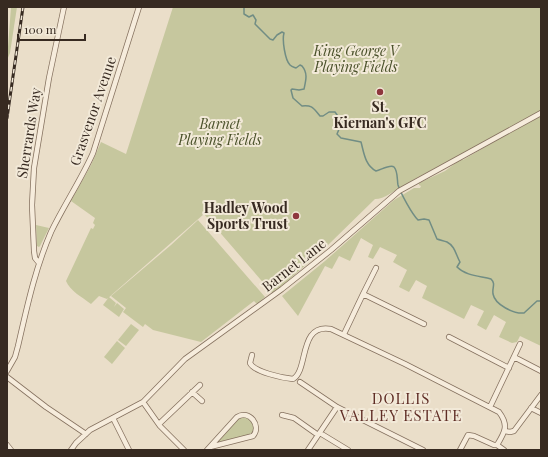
<svg xmlns="http://www.w3.org/2000/svg" width="548" height="457" font-family="'Playfair Display',serif">
<style>
.green{fill:#c6c79e}
.lines{fill:none;stroke-linecap:round;stroke-linejoin:round}
.stream{stroke:#718d84;stroke-width:1.5}
.minor-casing{stroke:#85715f;stroke-width:6}
.minor{stroke:#f6ecdc;stroke-width:4.5}
.rail-casing{stroke:#372a21;stroke-width:3}
.rail{stroke:#f2e9d8;stroke-width:1.5;stroke-dasharray:4.5;stroke-linecap:butt}
.poi-dot{fill:#8e363d;stroke:#f2e9d8;stroke-width:1.5}
.labels{text-anchor:middle;stroke-width:4;stroke-linejoin:round;paint-order:stroke}
.park-label{font-size:14px;font-style:italic;fill:#4a512a;stroke:#f2e9d8}
.poi-label{font-size:14px;font-weight:bold;fill:#372a21;stroke:#f2e9d8}
.street-label{font-size:14px;fill:#372a21;stroke:#f2e9d8}
.neighbourhood-label{font-size:15px;letter-spacing:1px;fill:#5f2d25;stroke:#f2e9d8}
</style>
<rect width="100%" height="100%" fill="#eadec9"/>
<path class="green" d="M11,7H17L10,53L7,60Z
M173,7H541V112L486,143L467,151L413,180L414,182C409,184 406,185 402,187C393,191 385,199 375,199L328,245L273,294L204,214L107,299L99,296L91,304C82,297 70,291 66,281L91,228L93,229L95,225L93,223L95,218L71,201L91,165L101,142L126,154Z
M541,116V346L520,336L517,342L512,343L499,337L506,322L494,315L486,330L477,325L484,311L471,305L464,319L422,298L427,286L416,280L409,292L399,287L407,270L393,262L397,255L380,247L373,259L368,257L373,245L361,238L350,261L339,256L332,269L325,266L298,316L282,296L325,261L394,200L414,188H420L421,186L419,185V183L445,171L461,159L463,160L522,125Z
M198,220L265,297L257,304L254,301L201,342L153,330L145,324L143,327L123,312L126,308L111,296L171,245Z
M36,225L49,228L40,246L39,247L37,246Z
M109,297L116,303L114,307L117,303L124,309L119,317L103,305Z
M131,324L139,330L126,346L118,340Z
M117,341L125,348L112,364L104,357Z
M242,417H247C251,421 255,426 253,432L247,436L219,442V439L239,418Z"/>
<g class="lines">
<path class="stream" d="M244,7V14L249,17L253,15L256,20L255,24L270,39L273,40L277,35L282,32L284,33C282,40 285,60 290,65C292,67 293,67 296,68L300,65L302,66C308,73 306,80 304,89L299,90L292,89L291,90L293,98L302,106C313,105 313,108 320,116H323L329,112H335L342,122L337,134L341,138L361,142C364,153 365,165 376,171C381,170 390,164 394,167C398,171 397,180 398,185C401,194 412,214 418,220L424,219L429,220L437,239C440,240 444,241 447,242C455,246 456,255 460,262L457,267C466,276 480,276 491,279C496,284 492,287 493,294C495,305 514,314 524,313L537,301H541"/>
<g class="minor-casing">
<path id="minor" d="M39,263L35,258L34,251L32,205L34,168L49,78L64,7
M363,294L376,268
M344,334L363,294L424,324
M449,337L509,368
M252,355L250,363C254,372 283,378 293,379C309,370 298,323 331,329L405,364L499,412C509,425 505,432 497,445
M514,357L541,371
M7,371L15,357L18,346C27,307 35,269 51,232C64,205 81,180 93,153L139,7
M7,377L46,407L86,434
M300,382L337,407L423,450
M192,392L202,401
M143,402L160,426L184,450
M490,407L520,344
M531,408L541,413
M282,415L294,418L318,435
M113,418L129,450
M159,424L200,385
M505,431L510,432L514,431L541,395
M320,433L348,450
M7,445L11,450
M497,445L504,450
M71,450L76,443L90,430L143,402L185,359L282,289L331,250L399,191L541,113
M207,450C217,439 227,428 237,417C249,409 262,426 253,436L210,447
M308,450L337,407
M460,450L468,435L474,436L494,445H497"/>
</g>
<use href="#minor" class="minor"/>
<g class="rail-casing">
<path id="rail" d="M7,118L23,7"/>
</g>
<use href="#rail" class="rail"/>
</g>
<g class="poi-dot">
<circle cx="380" cy="92" r="4"/>
<circle cx="296" cy="216" r="4"/>
</g>
<g class="labels">
<g class="park-label">
<text x="356" y="56">King George V<tspan x="356" dy="16">Playing Fields</tspan></text>
<text x="220" y="129">Barnet<tspan x="220" dy="16">Playing Fields</tspan></text>
</g>
<g class="poi-label">
<text x="380" y="112">St.<tspan x="380" dy="16">Kiernan's GFC</tspan></text>
<text x="288" y="213" text-anchor="end">Hadley Wood<tspan x="288" dy="16">Sports Trust</tspan></text>
</g>
<g class="street-label">
<text transform="translate(93 111) rotate(-71)" y="5">Grasvenor Avenue</text>
<text transform="translate(29 133) rotate(-81)" y="5">Sherrards Way</text>
<text transform="translate(294 265) rotate(-38)" y="5">Barnet Lane</text>
</g>
<g class="neighbourhood-label">
<text x="401" y="404">DOLLIS<tspan x="401" dy="17">VALLEY ESTATE</tspan></text>
</g>
</g>
<rect width="548" height="457" fill="none" stroke="#372a21" stroke-width="16"/>
<path d="M18 34v6h67v-6" fill="none" stroke="#372a21" stroke-width="2"/>
<text x="24" y="34" font-size="12" fill="#372a21" stroke="#f2e9d8" stroke-width="3" paint-order="stroke">100 m</text>
</svg>
